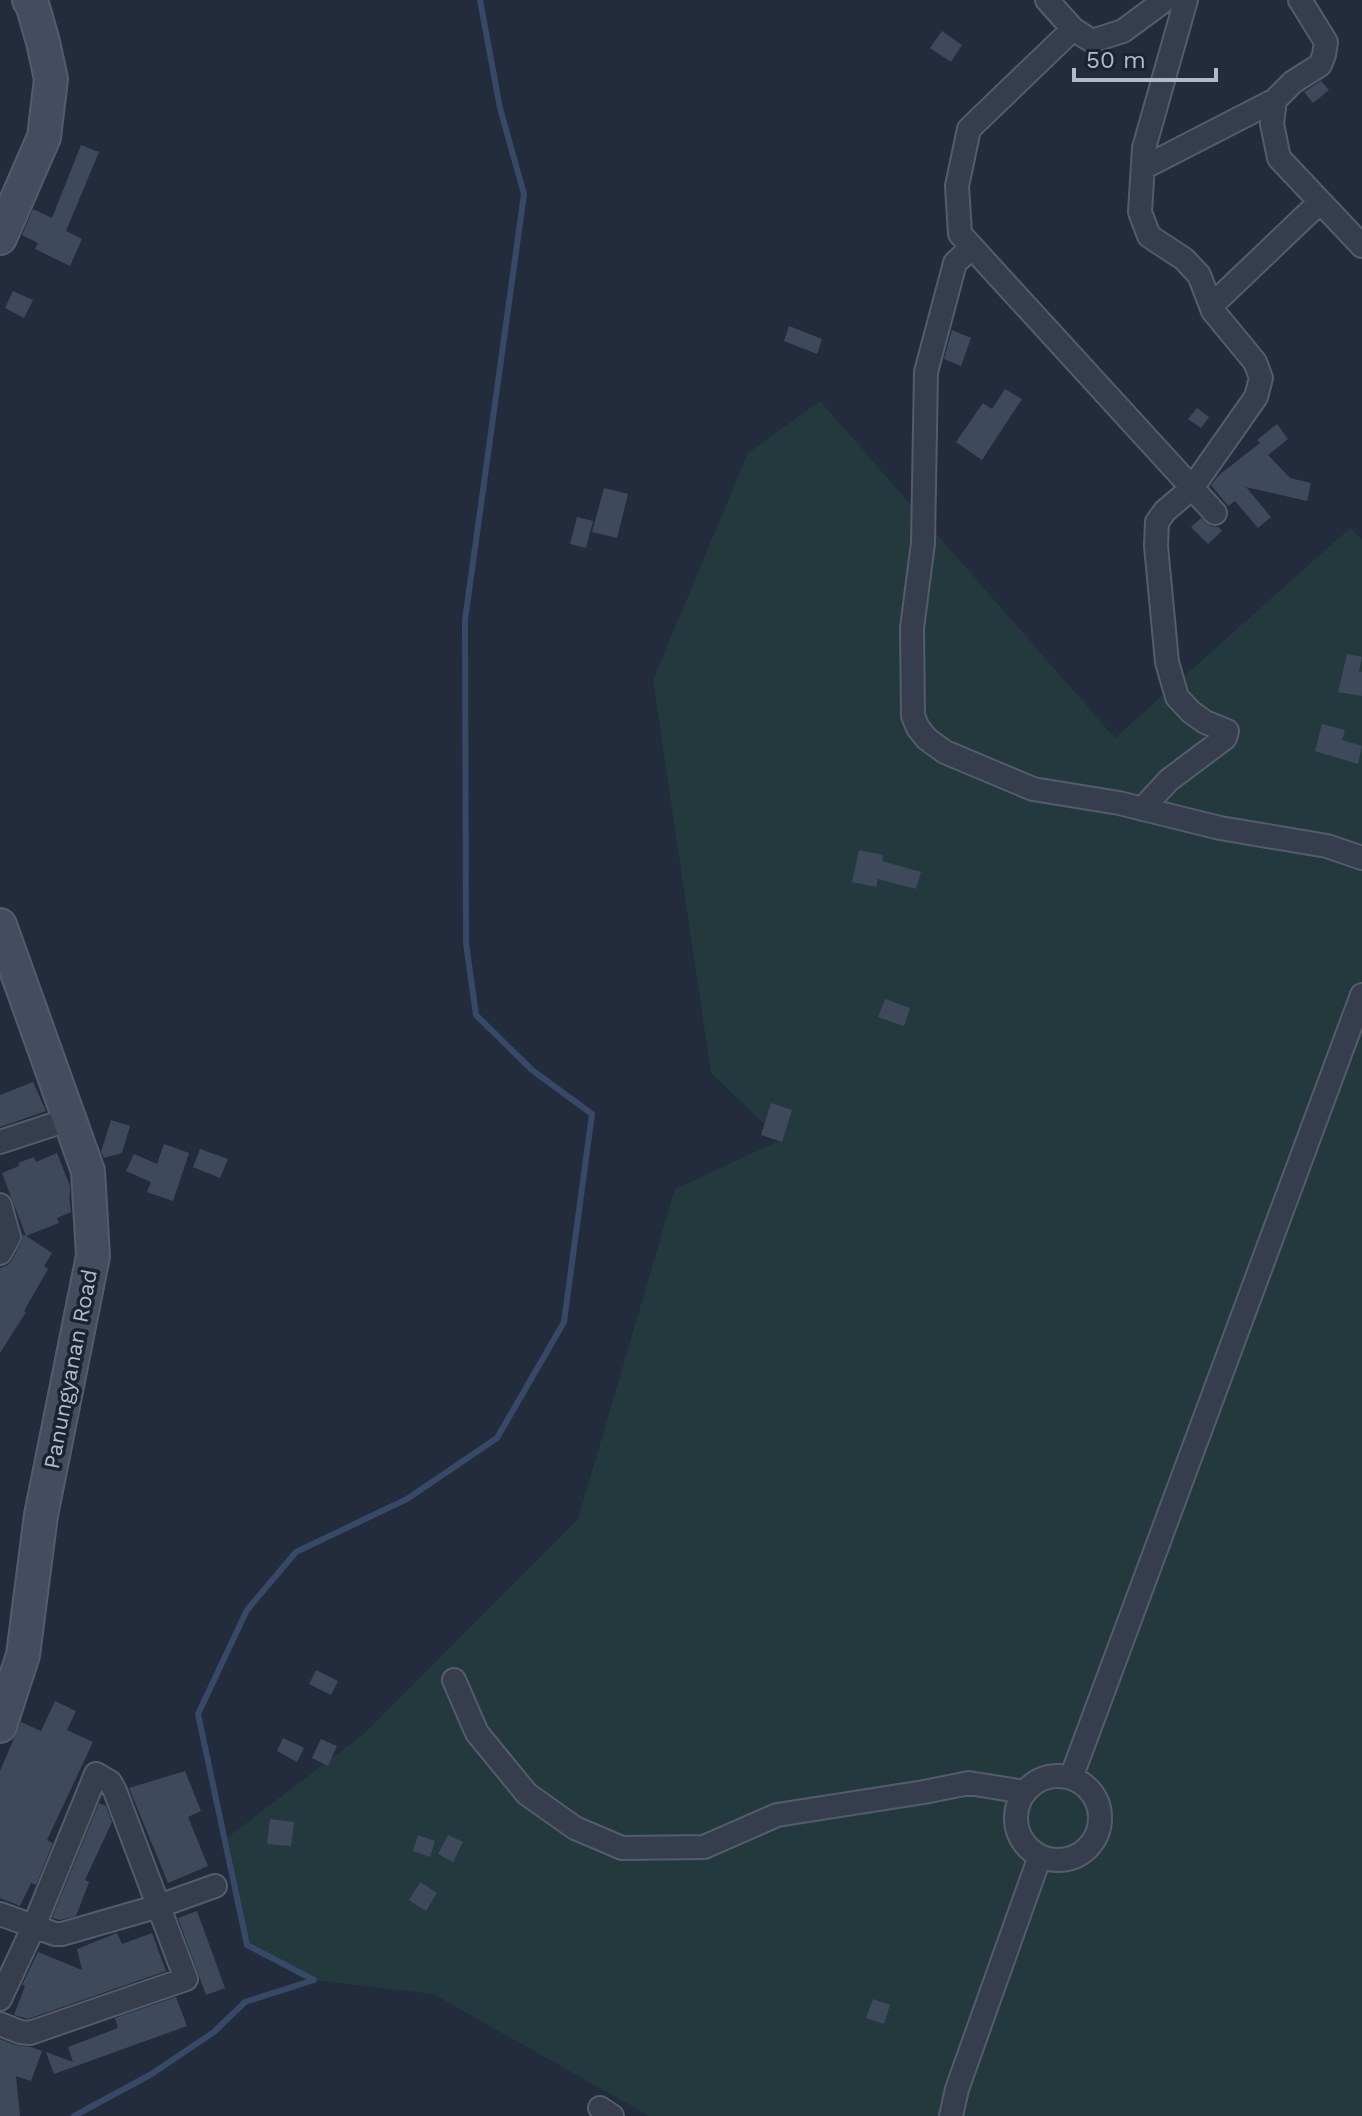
<svg xmlns="http://www.w3.org/2000/svg" width="1362" height="2116" font-family="'Work Sans',sans-serif">
<style>
.green{fill:#24393e}
.lines{fill:none;stroke-linecap:round;stroke-linejoin:round}
.stream{stroke:#374967;stroke-width:6}
.building{fill:#3e4a5c}
.street-casing{stroke:#545c6b;stroke-width:26}
.secondary-casing{stroke:#545c6b;stroke-width:36}
.street{stroke:#363e4d;stroke-width:22}
.secondary{stroke:#444d60;stroke-width:32}
.labels{text-anchor:middle;stroke-width:7;stroke-linejoin:round;paint-order:stroke}
.street-label{font-size:22px;fill:#b2b9c8;stroke:#1b2332}
</style>
<rect width="100%" height="100%" fill="#222c3d"/>
<path class="green" d="M820,401L1115,738L1350,528L1362,540V2116H649L433,1994L314,1980L247,1945L228,1837L365,1733L578,1519L675,1189L781,1140L711,1073L653,680L748,453Z"/>
<g class="lines">
<path class="stream" d="M314,1980L247,1945L198,1714L247,1610L296,1552L407,1499L497,1438L564,1322L592,1114L532,1070L476,1015L466,943L465,620L524,194L500,108L480,0
M74,2116L150,2075L214,2032L245,2002L314,1980"/>
</g>
<path class="building" d="M942,31L962,45L951,62L930,48Z
M1321,81L1329,90L1313,103L1304,92Z
M81,145L99,152L66,231L82,239L70,266L35,249L38,243L22,235L33,209L52,218Z
M13,291L33,300L24,318L5,308Z
M789,326L822,339L817,354L784,341Z
M952,330L971,338L961,366L944,359Z
M1005,389L1022,399L982,460L956,442L983,403L992,409Z
M1197,408L1209,417L1201,428L1188,419Z
M1277,424L1288,439L1268,455L1290,478L1311,483L1307,501L1246,487L1271,517L1258,528L1235,501L1228,506L1211,485L1219,475L1260,443L1257,440Z
M604,488L628,494L617,538L592,532Z
M577,517L593,521L586,548L570,544Z
M1201,518L1210,526L1218,527L1222,531L1208,544L1191,527Z
M1347,654L1362,657L1359,672H1362V696L1338,692Z
M1322,724L1345,730L1342,740L1362,746L1358,764L1315,751Z
M859,850L883,855L882,861L921,872L916,889L878,879L876,887L852,882Z
M885,999L910,1008L904,1026L878,1017Z
M33,1082L46,1111L0,1127V1095Z
M771,1103L792,1110L782,1142L761,1135Z
M111,1120L130,1126L122,1153L104,1158L101,1152Z
M164,1144L189,1153L173,1201L147,1192L151,1182L126,1171L134,1154L157,1164Z
M200,1149L228,1159L220,1178L193,1167Z
M57,1153L70,1186V1195L69,1196L71,1212L57,1218L59,1223L26,1236L2,1173L19,1166L18,1163L34,1157L36,1162Z
M23,1234L52,1253L44,1266L48,1269L24,1311L26,1312L0,1353V1268L8,1265L12,1260L21,1243Z
M316,1670L338,1681L331,1695L309,1684Z
M55,1701L76,1711L67,1730L93,1742L47,1840L53,1843L36,1885L31,1883L20,1906L0,1898V1771L21,1722L41,1731Z
M283,1738L304,1748L297,1762L277,1751Z
M321,1739L337,1746L328,1766L312,1758Z
M185,1771L201,1811L188,1817L208,1866L168,1883L129,1788Z
M99,1803L106,1806L112,1822L85,1880L89,1882L76,1916L60,1920L52,1918Z
M270,1819L294,1822L291,1846L267,1844Z
M418,1835L435,1841L430,1857L413,1851Z
M448,1835L463,1842L453,1862L438,1854Z
M420,1882L437,1893L426,1911L409,1900Z
M197,1911L225,1988L206,1995L178,1918Z
M117,1933L122,1944L152,1933L166,1971L28,2019L14,2015L25,1986L22,1985L38,1952L82,1970L77,1949Z
M176,1997L187,2026L54,2074L46,2052L73,2062L68,2047L118,2028L115,2018Z
M873,1999L890,2005L884,2024L866,2018Z
M0,2039L15,2045L31,2047L42,2051L31,2081L16,2076L20,2116H0Z"/>
<g class="lines">
<g class="street-casing">
<path id="street" d="M1047,0L1073,29L1092,41L1123,31L1165,0
M1300,0L1326,42L1324,55L1320,65L1293,82L1275,100L1272,124L1279,158L1362,246
M1073,29L969,129L957,186L960,234L1215,513
M1143,168L1275,100
M972,247L955,263L926,372L923,543L912,628L913,716L918,728L927,739L945,752L1033,789L1119,803L1220,828L1327,846L1362,858
M1211,306L1320,202
M1142,809L1169,780L1225,738L1227,731L1205,722L1191,712L1177,697L1167,662L1156,546L1157,522L1165,511L1192,488L1256,397L1261,378L1255,362L1213,311L1199,275L1184,259L1149,236L1140,212L1144,148L1186,0
M0,1142L70,1119
M0,1205L9,1237L0,1253
M454,1680L477,1733L527,1794L575,1828L622,1848L704,1847L777,1815L924,1792L969,1783L1024,1792
M1016 1818a42 42 0 1 1 84 0a42 42 0 1 1-84 0Z
M1071,1778L1362,995
M0,1914L55,1934H62L159,1906L215,1886
M0,1999L34,1926L96,1774L110,1782L115,1791L186,1979L30,2033L20,2032L0,2024
M600,2108L612,2116
M951,2116L957,2089L1040,1856"/>
</g>
<g class="secondary-casing">
<path id="secondary" d="M0,238L44,137L51,79L43,42L33,7L29,0
M0,925L88,1171L93,1256L41,1515L23,1655L0,1726"/>
</g>
<use href="#street" class="street"/>
<use href="#secondary" class="secondary"/>
</g>
<g class="labels">
<g class="street-label">
<text transform="translate(70 1369) rotate(-79)" y="8">Panungyanan Road</text>
</g>
</g>
<path d="M1074 68v12h142v-12" fill="none" stroke="#b2b9c8" stroke-width="4"/>
<text x="1086" y="68" font-size="24" fill="#b2b9c8" stroke="#1b2332" stroke-width="6" paint-order="stroke">50 m</text>
</svg>
